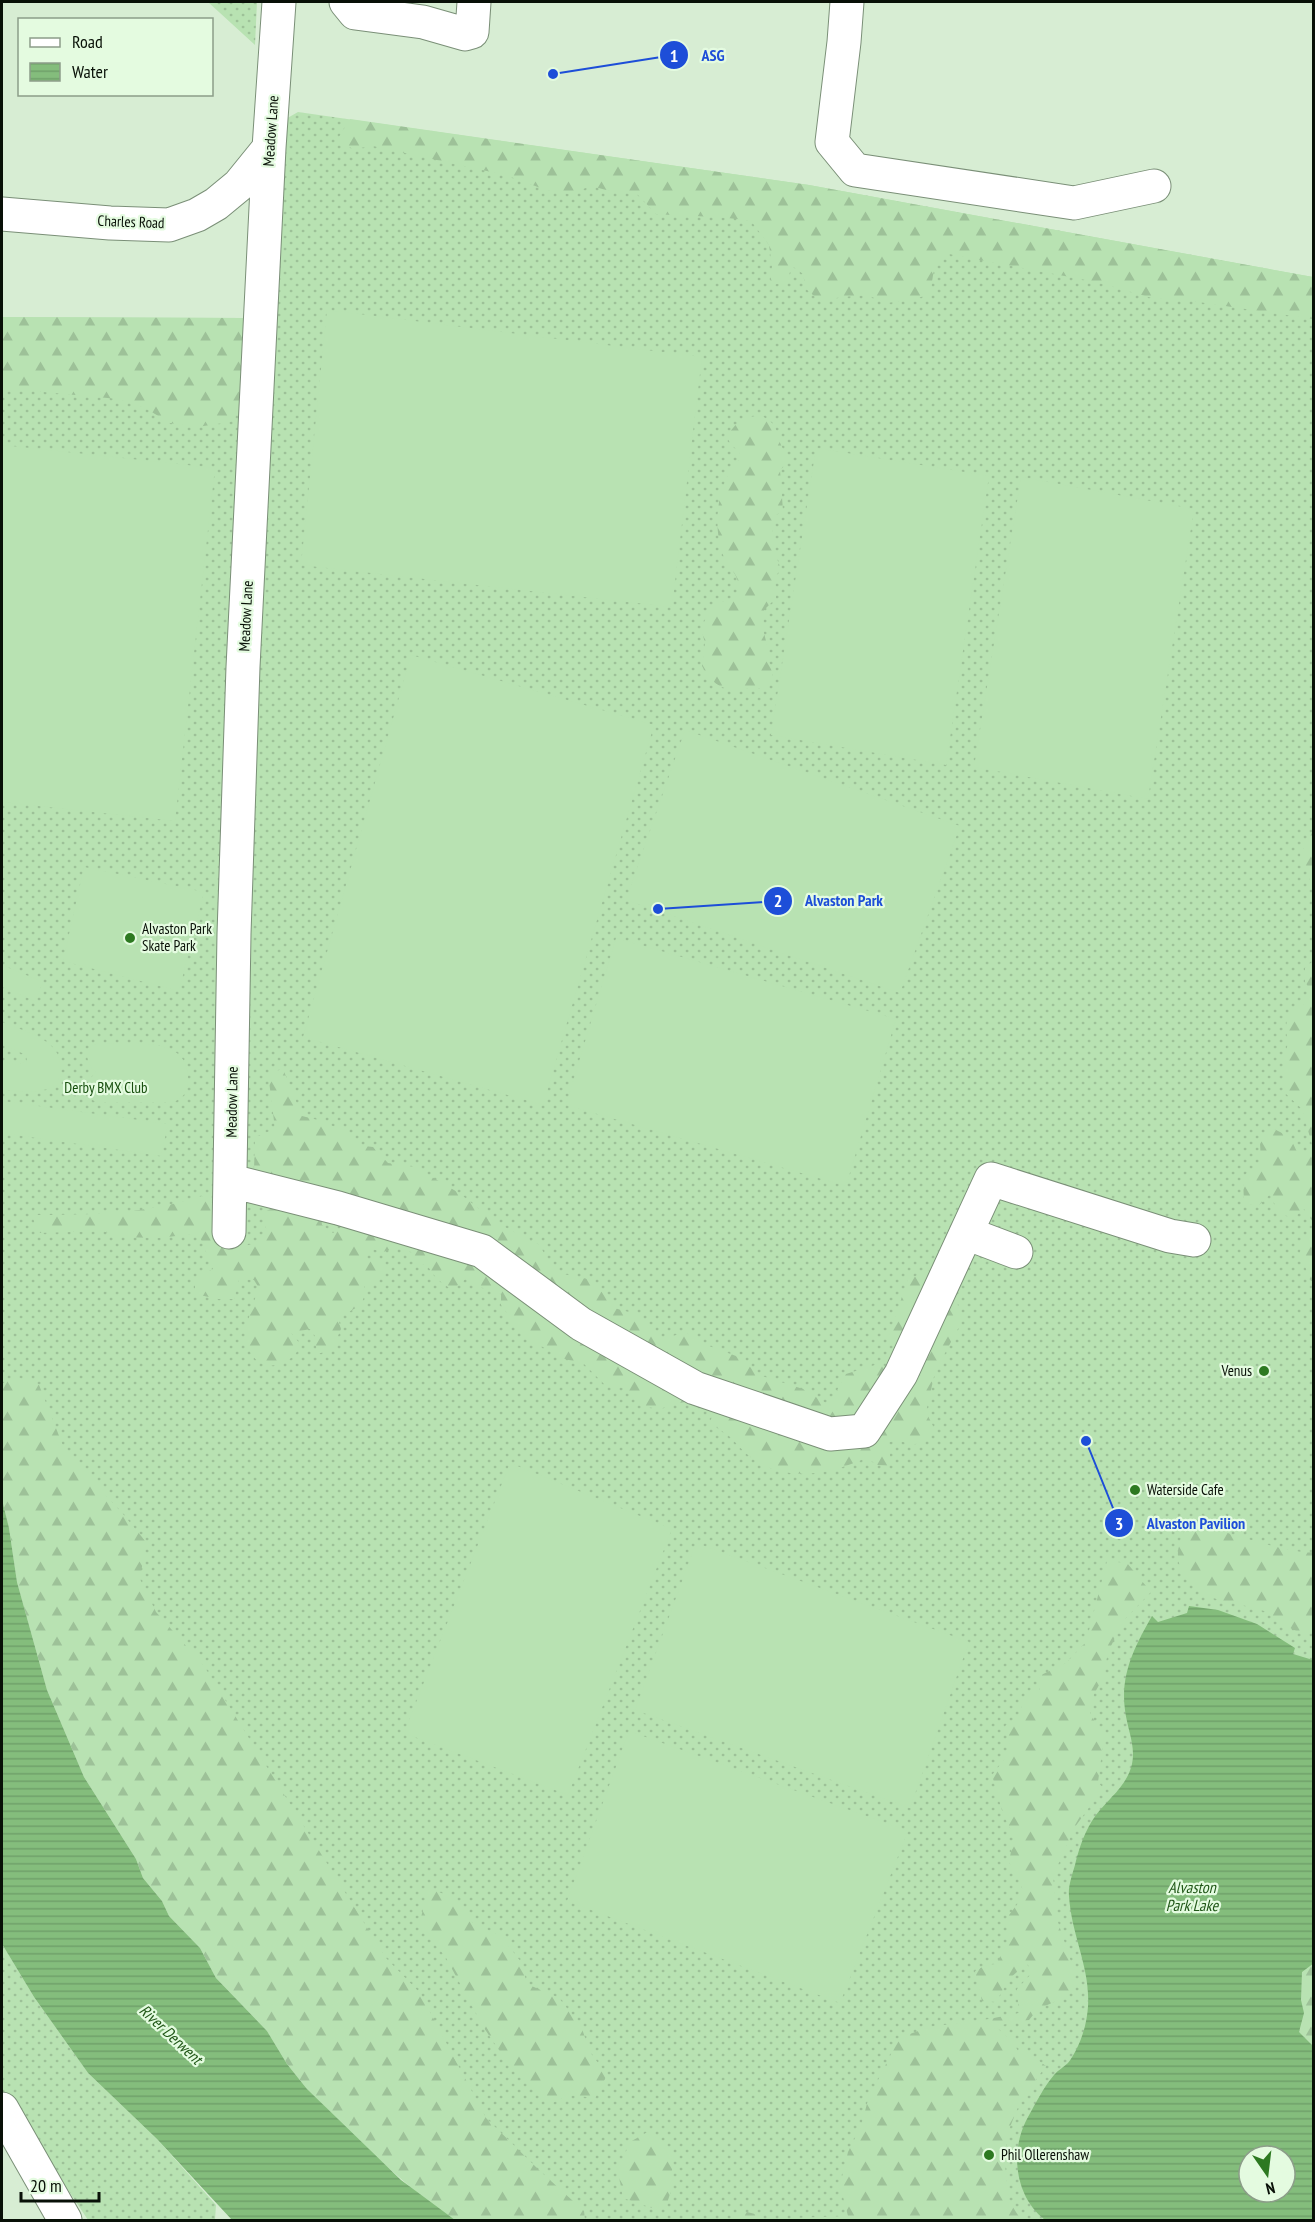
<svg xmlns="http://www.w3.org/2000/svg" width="1315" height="2222" font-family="'PT Sans Narrow',sans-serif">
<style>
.grass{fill:url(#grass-dots);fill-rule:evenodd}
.forest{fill:url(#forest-firs)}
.garden{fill:#b8e2b2}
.water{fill:url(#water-rules);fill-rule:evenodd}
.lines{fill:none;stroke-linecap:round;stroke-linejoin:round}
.minor-casing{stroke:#7a8f77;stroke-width:35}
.minor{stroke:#fff;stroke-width:33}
.poi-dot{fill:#2d7921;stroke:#e4fbe0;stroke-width:2}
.labels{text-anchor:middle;stroke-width:4.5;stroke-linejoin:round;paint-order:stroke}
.street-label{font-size:15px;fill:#081007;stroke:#e4fbe0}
.poi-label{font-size:15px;fill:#081007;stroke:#e4fbe0;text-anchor:start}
.park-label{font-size:15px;fill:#164e0d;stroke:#e4fbe0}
.water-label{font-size:16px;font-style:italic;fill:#205717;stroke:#e4fbe0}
.leader{fill:none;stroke:#1d4ed8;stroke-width:2}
.callout-dot{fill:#1d4ed8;stroke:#e4fbe0;stroke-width:2}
.mark-label{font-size:18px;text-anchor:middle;font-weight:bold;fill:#fff}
.callout-label{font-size:16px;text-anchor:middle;font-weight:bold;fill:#1d4ed8;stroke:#e4fbe0;stroke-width:4.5;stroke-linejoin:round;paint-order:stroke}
</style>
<defs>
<pattern id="grass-dots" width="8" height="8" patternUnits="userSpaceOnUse" patternTransform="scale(1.5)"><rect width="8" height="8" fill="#b8e2b2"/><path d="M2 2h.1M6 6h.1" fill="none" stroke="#9dc198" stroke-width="1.8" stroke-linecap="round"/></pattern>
<pattern id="forest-firs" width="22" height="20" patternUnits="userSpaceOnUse" patternTransform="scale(1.5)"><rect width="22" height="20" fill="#b8e2b2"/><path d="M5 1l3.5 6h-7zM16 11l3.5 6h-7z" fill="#9dc198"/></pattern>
<pattern id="water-rules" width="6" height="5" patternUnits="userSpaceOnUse" patternTransform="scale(1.5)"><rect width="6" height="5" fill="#84bd7c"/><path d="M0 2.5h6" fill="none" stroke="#70a16a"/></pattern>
</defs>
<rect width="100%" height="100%" fill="#d7edd3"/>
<path class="grass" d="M208,2H257L255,45Z
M298,112L809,185L1313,277V2220H455L9,1528L2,1500V317L246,318L256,136ZM1249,2156H1285V2192H1249Z
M2,1944L34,1997L88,2073L157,2139L216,2205L215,2220H88L2,2090Z"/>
<path class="forest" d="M350,119L809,185L1313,277V319L1192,301L1152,298L1096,282L949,254L935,263L930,294L912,300L886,303L867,295L842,297L820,301L806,289L803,274L792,266L787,281L770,286L772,266L769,245L751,221C720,216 688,216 656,214L637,194L614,192L591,186L570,194L546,190L505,175L373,146L353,149L337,140Z
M2,317L247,318L241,410L230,422L197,427L170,423L145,408L118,399L33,391H2Z
M760,415C779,425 774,428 781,445C784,452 787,453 789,462L780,470L783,511L774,516C771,536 773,550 781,569L775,577L776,598L764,610L763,629L768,649L767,659L771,666L773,678L765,688C734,687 720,698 702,666L705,643L701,628L709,612L718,602L730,601L740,593C738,570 730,572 723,555C712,525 717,482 740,459L739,451L731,445L727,437C735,422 744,418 760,415Z
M1313,831V887L1300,855Z
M1313,961V1148L1302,1109L1286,1094L1283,1067L1288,1042L1286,1031L1287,1017L1303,1005L1311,991L1305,982V968Z
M283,1069L302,1116L318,1120L345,1131L355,1145L373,1147L388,1163L415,1167L459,1193L497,1223L540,1245L553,1272L588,1279L602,1292L614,1308L640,1315L661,1340L685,1332L709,1346L736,1356L762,1376L803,1389L829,1405L846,1374L878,1364L917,1375L888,1338L908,1279L940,1266L955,1278L960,1325L935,1372L926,1412L933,1426L925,1441C922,1442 918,1444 915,1444C903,1444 896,1436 885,1445L890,1453V1466L878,1465L866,1458C832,1473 794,1482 759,1463C747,1456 738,1445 728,1435C721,1430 715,1428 710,1421L715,1411L700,1400L671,1404L661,1409L646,1407L624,1388L604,1384L584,1364L565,1359L526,1338L501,1305V1294C487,1292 478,1286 468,1277L452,1290L437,1279L426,1264L415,1266L412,1253L402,1246L383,1252L372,1249L364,1255L369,1261L379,1259L386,1268L377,1283L364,1286L365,1294L361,1305L338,1318L341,1329L332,1350L317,1354L315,1336L310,1329L291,1333L301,1345C289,1371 254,1374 247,1343C244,1325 253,1304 259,1288L254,1280L239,1279L234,1299H218L195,1294V1278L213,1269L200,1237L194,1234L158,1238L119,1237L103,1231L38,1233L32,1215C91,1215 146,1214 202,1196L218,1205L244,1246L261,1242L268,1235L262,1213L273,1208L297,1215L307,1210L321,1217L322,1225L333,1233L346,1224L403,1210L367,1198L348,1201L254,1170L255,1137L275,1129L268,1073Z
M1274,1129L1290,1137L1297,1152L1313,1151V1222L1304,1209L1292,1219C1279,1212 1275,1207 1270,1194L1258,1206L1244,1203L1243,1177L1250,1170L1261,1164L1260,1142Z
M1304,1236H1313V1282L1310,1280L1300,1252Z
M14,1376L39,1385L65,1451L123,1514L146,1542L140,1579L156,1612L204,1666L386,1958L420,1993L486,2118L540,2171L584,2211L585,2220H455L424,2199L368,2150L307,2089L287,2064L267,2031L216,1978L200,1948L169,1916L162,1901L143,1878L136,1859L84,1777L47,1690L17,1582L9,1528L2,1500V1384Z
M1190,1521C1211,1528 1297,1556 1313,1552V1632C1292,1637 1282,1618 1264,1611C1247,1605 1227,1603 1210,1597C1204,1595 1199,1590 1195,1586C1171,1566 1175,1545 1190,1521Z
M1107,1561L1127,1563L1151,1592L1124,1620L1108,1652L1103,1678L1094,1694L1090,1713L1104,1738L1098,1782L1103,1788L1075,1827L1053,1876L1058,1922L1074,1971L1075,1988L1061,1999L1038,2009L1029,2020L995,2026L1013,2042L1018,2051L1032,2056L1046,2066L1021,2100L1010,2127L1004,2156L1009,2201L1021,2220H791V2218L848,2216L840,2185L848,2152L861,2126L868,2100L899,2038L929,2027L989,2019L1019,2013L1017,1989L1032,1973L1027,1963L1009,1979L996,2002L982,2001L975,1971L986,1965L996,1964L1009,1941L1008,1916C1030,1890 1024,1890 1009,1862L1014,1836L1003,1814L992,1775L1011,1751L1005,1726L1022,1713L1021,1700L1040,1690L1039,1676L1066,1663L1086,1642Z
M428,1888L452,1897L473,1923L501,1936L521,1962L527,1984L559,1998L581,2026L590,2052L607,2075L595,2098L569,2095L548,2105L512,2069L484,2028L445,1956L419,1926Z
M1313,1963V2046L1299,2032L1304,2013L1301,2000L1302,1972Z
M651,2130L671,2151L673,2185L665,2209L652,2208L623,2198L618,2170L630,2142Z
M747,2212L759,2215L765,2220H727Z"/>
<path class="garden" d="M327,310L702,357L672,607L301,565Z
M2,445L215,468L175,821L2,802Z
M816,448L989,476L946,765L771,735Z
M1021,477L1194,509L1148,799L974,767Z
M411,655L654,725L543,1105L303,1037Z
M685,730L960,826L900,993L626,900Z
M84,867L204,892L179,991L63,961Z
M616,938L896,1019L846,1186L566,1105Z
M2,965L43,982L35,1001L2,987Z
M2,1022C33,1035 73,1042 57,1085C39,1094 21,1093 2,1089V1061L16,1065L27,1061L26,1055L2,1044Z
M111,1043C141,1045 190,1037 188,1081C187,1092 184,1098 173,1102H97L90,1099L87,1093L88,1081L96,1072C87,1066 82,1048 96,1044C100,1043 107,1044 111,1043Z
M2,1101L168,1124L161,1156L2,1133Z
M510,1463L672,1529L568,1795L404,1733Z
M696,1543L969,1642L910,1808L635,1710Z
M629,1731L908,1831L840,2003L567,1901Z"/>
<path class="water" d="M2,1500L9,1528L17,1582L47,1690L84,1777L136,1859L143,1878L162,1901L169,1916L200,1948L216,1978L267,2031L287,2064L307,2089L401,2180L455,2220H232L157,2139L88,2073L34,1997L2,1944Z
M1189,1606L1218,1610L1257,1624L1295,1648L1293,1654L1313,1660L1314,1963L1302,1972L1301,2000L1304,2013L1299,2032L1313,2046V2220H1045C1015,2197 1009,2151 1028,2117C1036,2103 1043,2088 1054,2075C1058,2070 1064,2067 1068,2063C1076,2053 1082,2038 1085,2026C1097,1977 1072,1943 1069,1896C1068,1887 1072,1875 1075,1865C1079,1848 1085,1830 1096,1815C1109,1798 1127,1786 1132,1764C1136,1746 1127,1728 1125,1710C1120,1674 1135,1646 1152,1616L1158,1622L1187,1613ZM1249,2156H1285V2192H1249Z"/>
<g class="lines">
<g class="minor-casing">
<path id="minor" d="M346,2L355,13L423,22L465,34L472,32L474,2
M847,2L844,42L832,142L855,170L1074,203L1154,186
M2,214L110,223L169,225L197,215L216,204L239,185L269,148
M231,1181L338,1208L482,1251L581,1324L695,1388L830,1434L864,1431L901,1374L991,1179L1170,1236L1194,1240
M229,1232L234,934L243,667L269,148L279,2
M966,1233L1016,1252
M2,2109L65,2220"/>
</g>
<use href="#minor" class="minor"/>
</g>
<g class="poi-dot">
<circle cx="130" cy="938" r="6"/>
<circle cx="1264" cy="1371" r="6"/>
<circle cx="1135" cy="1490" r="6"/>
<circle cx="989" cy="2155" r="6"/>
</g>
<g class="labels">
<g class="street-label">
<text transform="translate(271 131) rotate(-86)" y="5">Meadow Lane</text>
<text transform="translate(131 222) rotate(2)" y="5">Charles Road</text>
<text transform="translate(246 616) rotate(-87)" y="5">Meadow Lane</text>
<text transform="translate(232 1102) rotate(-89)" y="5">Meadow Lane</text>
</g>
<g class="poi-label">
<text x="142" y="934">Alvaston Park<tspan x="142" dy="17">Skate Park</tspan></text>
<text x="1252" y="1376" text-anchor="end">Venus</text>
<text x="1147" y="1495">Waterside Cafe</text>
<text x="1001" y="2160">Phil Ollerenshaw</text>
</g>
<g class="park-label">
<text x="106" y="1093">Derby BMX Club</text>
</g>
<g class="water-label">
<text x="1192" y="1893">Alvaston<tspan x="1192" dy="18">Park Lake</tspan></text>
<text transform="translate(171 2034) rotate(43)" y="6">River Derwent</text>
</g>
</g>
<path class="leader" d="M553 74L674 55M658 909L778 901M1086 1441L1119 1523"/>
<g class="callout-dot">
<circle cx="553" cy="74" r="6"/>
<circle cx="658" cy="909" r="6"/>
<circle cx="1086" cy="1441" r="6"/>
<circle cx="674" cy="55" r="15"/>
<circle cx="778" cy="901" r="15"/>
<circle cx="1119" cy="1523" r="15"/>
</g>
<g class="mark-label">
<text x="674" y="62">1</text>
<text x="778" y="907">2</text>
<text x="1119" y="1530">3</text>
</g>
<g class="callout-label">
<text x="713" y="61">ASG</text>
<text x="844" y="906">Alvaston Park</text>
<text x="1196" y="1529">Alvaston Pavilion</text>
</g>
<rect width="1315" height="2222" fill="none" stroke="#081007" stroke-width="6"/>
<rect x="18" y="18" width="195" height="78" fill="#e4fbe0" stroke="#8c9d89" stroke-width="1.5"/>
<rect x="30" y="38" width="30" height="9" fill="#ffffff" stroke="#8c9d89" stroke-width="1.5"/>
<text x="72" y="48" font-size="18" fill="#081007">Road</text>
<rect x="30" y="63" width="30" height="18" fill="url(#water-rules)" stroke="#8c9d89" stroke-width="1.5"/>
<text x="72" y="78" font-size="18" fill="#081007">Water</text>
<g transform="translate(1267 2174) rotate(166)"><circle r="28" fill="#e4fbe0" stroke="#8c9d89" stroke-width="1.5"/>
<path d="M0-4.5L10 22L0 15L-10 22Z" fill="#2d7921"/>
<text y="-9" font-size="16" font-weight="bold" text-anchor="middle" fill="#081007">N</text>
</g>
<path d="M21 2192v9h78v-9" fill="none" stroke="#081007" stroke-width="3"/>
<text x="30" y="2192" font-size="18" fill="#081007" stroke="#e4fbe0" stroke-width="4.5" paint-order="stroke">20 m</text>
</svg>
